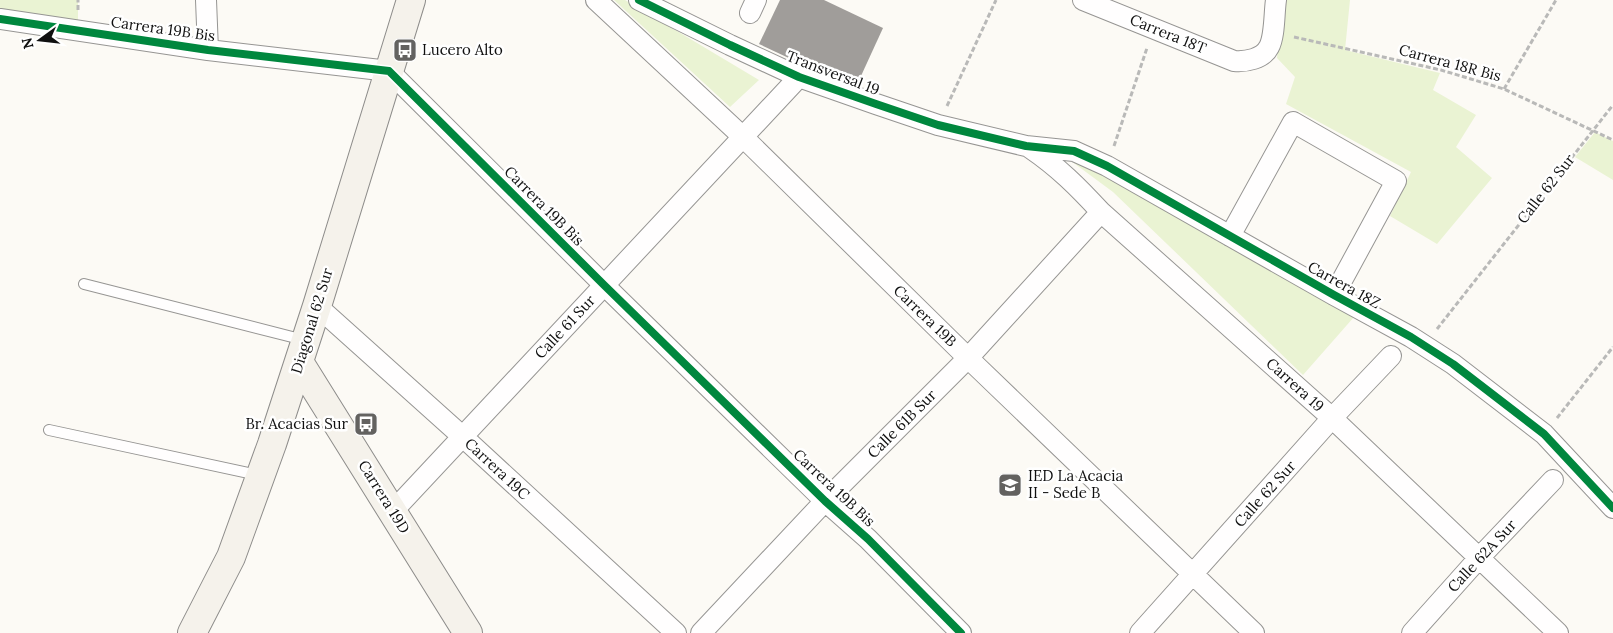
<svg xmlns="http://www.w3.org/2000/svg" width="1613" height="633" font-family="Lora,serif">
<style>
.green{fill:#eaf3d3}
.building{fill:#a09d9a}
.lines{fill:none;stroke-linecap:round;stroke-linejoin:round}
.lane-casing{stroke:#969593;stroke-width:12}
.street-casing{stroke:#969593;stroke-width:22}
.secondary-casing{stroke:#8d8c8a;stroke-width:30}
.path{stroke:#b9b9b8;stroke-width:3;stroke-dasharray:5 2.5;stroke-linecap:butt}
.lane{stroke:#fffefe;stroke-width:10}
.street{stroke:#fffefe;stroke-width:20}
.secondary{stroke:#f5f2eb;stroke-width:28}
.cycleway-casing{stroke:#fff;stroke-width:11}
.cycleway{stroke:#00873e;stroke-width:8}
.labels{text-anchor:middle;stroke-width:5;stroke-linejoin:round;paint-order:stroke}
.street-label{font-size:15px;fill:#101010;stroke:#fff}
.poi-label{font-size:15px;fill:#101010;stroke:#fff;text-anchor:start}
</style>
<rect width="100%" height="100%" fill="#fcfaf5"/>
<path class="green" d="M0,0H78V21L0,10Z
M614,0H625L759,80L730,107Z
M1282,0H1350L1345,50L1440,73L1433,90L1476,115L1456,147L1492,178L1437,244L1390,216L1411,172L1286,104L1295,77L1277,58Z
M1595,132L1613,141V180L1575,157Z
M1071,161L1105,175L1354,317L1303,375L1113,192Z"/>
<path class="building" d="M780,0H824L883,28L855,89L759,44Z"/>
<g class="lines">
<g class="lane-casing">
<path id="lane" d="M84,284L304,340
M49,430L258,475"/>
</g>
<g class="street-casing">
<path id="street" d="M206,0L208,50
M596,0L743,137L968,358L1254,633
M639,0L730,45L799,77L876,104L938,125L1026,146L1074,151L1107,166L1334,295L1411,337L1453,364L1544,434L1613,508
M1083,0L1234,61C1246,62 1263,59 1269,47C1275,36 1274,13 1276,0
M750,13L756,0
M0,19L208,50L389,71L604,285L825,501L868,539L961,633
M1030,148C1058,167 1078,187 1101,212L1332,418L1558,633
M1230,236L1293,122L1396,181L1334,295
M317,306L463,437L676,633
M393,511L799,77
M701,633L825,501L968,358L1101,212
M1140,633L1332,418L1391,356
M1412,633L1479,558L1553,480"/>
</g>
<g class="secondary-casing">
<path id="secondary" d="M299,362L468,633
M192,633L231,557L272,444L317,306L411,0"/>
</g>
<path class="path" d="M78,10V0
M1294,37L1441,70L1504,89L1613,140
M1504,89L1556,0
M947,106L996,0
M1114,146L1147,48
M1437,329L1613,105
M1557,418L1613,347"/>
<use href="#lane" class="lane"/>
<use href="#street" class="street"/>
<use href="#secondary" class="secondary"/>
<g class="cycleway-casing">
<path id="cycleway" d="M639,0L730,45L799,77L876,104L938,125L1026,146L1074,151L1107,166L1334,295L1411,337L1453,364L1544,434L1613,508
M0,19L208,50L389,71L604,285L825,501L868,539L961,633"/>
</g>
<use href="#cycleway" class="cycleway"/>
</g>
<defs>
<g id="bus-square" transform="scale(1.25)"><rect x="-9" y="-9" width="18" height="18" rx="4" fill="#636260" stroke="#fff"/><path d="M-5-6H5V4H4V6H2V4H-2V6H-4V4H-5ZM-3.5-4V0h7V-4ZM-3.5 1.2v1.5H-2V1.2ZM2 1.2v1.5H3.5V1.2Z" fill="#fff"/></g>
<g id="school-square" transform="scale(1.25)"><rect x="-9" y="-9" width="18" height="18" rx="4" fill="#636260" stroke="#fff"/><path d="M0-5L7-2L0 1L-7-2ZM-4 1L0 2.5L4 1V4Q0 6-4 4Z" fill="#fff"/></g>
</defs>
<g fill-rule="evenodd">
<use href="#bus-square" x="405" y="50"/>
<use href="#bus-square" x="366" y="424"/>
<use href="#school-square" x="1010" y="485"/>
</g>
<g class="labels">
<g class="street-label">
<text transform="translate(163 29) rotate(8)" y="5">Carrera 19B Bis</text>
<text transform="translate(1168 34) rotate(22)" y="5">Carrera 18T</text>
<text transform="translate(1450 63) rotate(15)" y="5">Carrera 18R Bis</text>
<text transform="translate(833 73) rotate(21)" y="5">Transversal 19</text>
<text transform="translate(1546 189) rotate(-52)" y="5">Calle 62 Sur</text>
<text transform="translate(544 206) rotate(45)" y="5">Carrera 19B Bis</text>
<text transform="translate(1344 285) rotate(29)" y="5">Carrera 18Z</text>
<text transform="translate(925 316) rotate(44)" y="5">Carrera 19B</text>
<text transform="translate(312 321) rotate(-73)" y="5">Diagonal 62 Sur</text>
<text transform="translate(565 327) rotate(-47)" y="5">Calle 61 Sur</text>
<text transform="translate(1295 385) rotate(42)" y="5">Carrera 19</text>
<text transform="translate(902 424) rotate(-45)" y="5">Calle 61B Sur</text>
<text transform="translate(497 469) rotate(43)" y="5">Carrera 19C</text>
<text transform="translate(834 488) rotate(43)" y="5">Carrera 19B Bis</text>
<text transform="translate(1265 494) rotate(-48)" y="5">Calle 62 Sur</text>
<text transform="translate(384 497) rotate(58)" y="5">Carrera 19D</text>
<text transform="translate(1482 556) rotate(-47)" y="5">Calle 62A Sur</text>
</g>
<g class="poi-label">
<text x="422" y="55">Lucero Alto</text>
<text x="348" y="429" text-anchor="end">Br. Acacias Sur</text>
<text x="1028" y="481">IED La Acacia<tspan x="1028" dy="17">II - Sede B</tspan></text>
</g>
</g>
<g transform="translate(40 40) rotate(255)" stroke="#ffffff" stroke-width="4" paint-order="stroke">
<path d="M0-4L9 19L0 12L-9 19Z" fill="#101010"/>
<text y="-8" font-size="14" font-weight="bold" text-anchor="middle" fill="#101010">N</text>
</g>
</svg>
